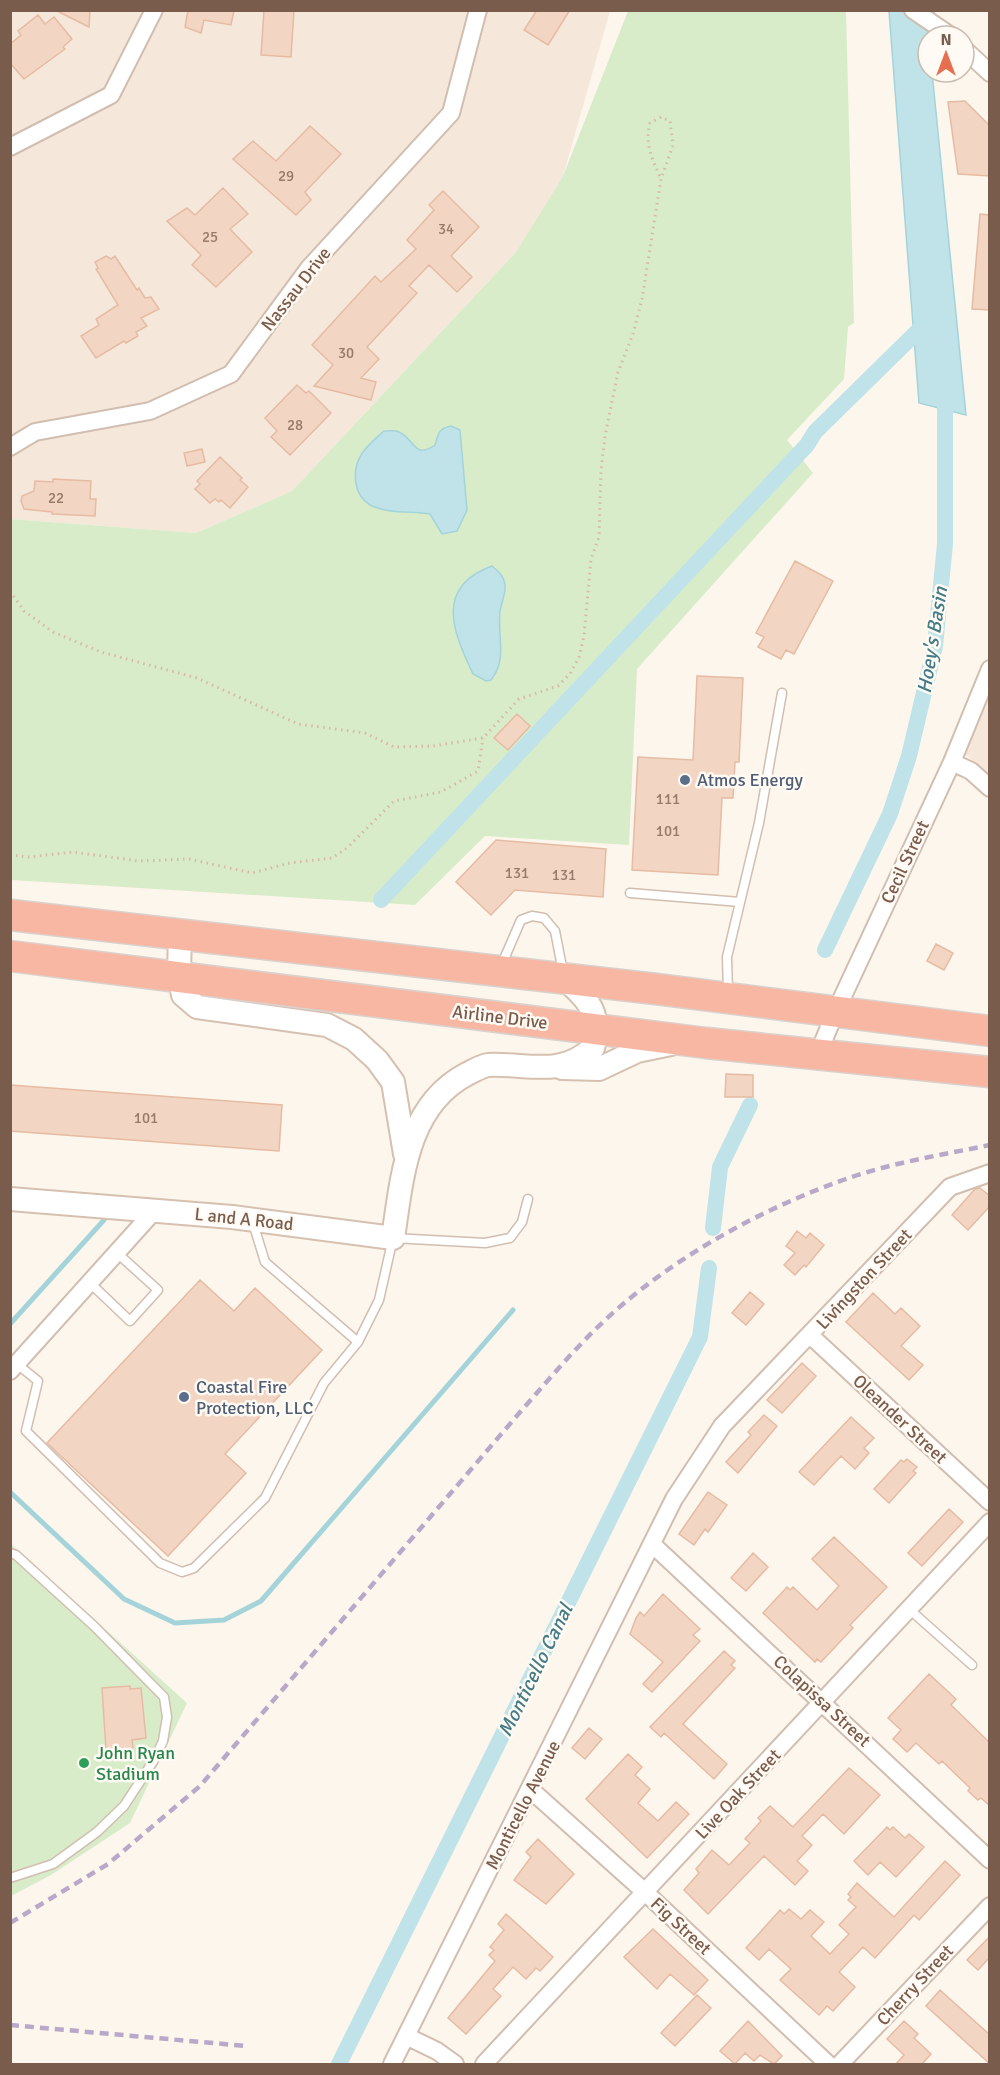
<svg xmlns="http://www.w3.org/2000/svg" width="1000" height="2075" font-family="Signika,sans-serif">
<style>
.residential{fill:#f5e8da}
.green{fill:#d8ecc9}
.water{fill:#bfe3e8;stroke:#a5d3da;stroke-width:1.5}
.lines{fill:none;stroke-linecap:round;stroke-linejoin:round}
.stream{stroke:#a5d3da;stroke-width:5}
.canal{stroke:#bfe3e8;stroke-width:16}
.building{fill:#f3d5c3;stroke:#e6bba3;stroke-width:1.5}
.lane-casing{stroke:#d1beb0;stroke-width:11}
.street-casing{stroke:#d1beb0;stroke-width:20}
.secondary-casing{stroke:#d6c0b0;stroke-width:26}
.highway-casing{stroke:#dad1cd;stroke-width:33}
.path{stroke:#d9b8a5;stroke-width:3;stroke-dasharray:1.5 4.5;stroke-linecap:butt}
.lane{stroke:#fff;stroke-width:8}
.street{stroke:#fff;stroke-width:16}
.secondary{stroke:#fff;stroke-width:22}
.highway{stroke:#f7b7a3;stroke-width:30}
.rail{stroke:#b9a8c9;stroke-width:4.5;stroke-dasharray:9 6;stroke-linecap:butt}
.service-dot{fill:#5c6f8a;stroke:#fffaf3;stroke-width:2}
.leisure-dot{fill:#2e9e5b;stroke:#fffaf3;stroke-width:2}
.labels{text-anchor:middle;stroke-width:5;stroke-linejoin:round;paint-order:stroke}
.number-label{font-size:15px;fill:#987a6a}
.street-label{font-size:18px;fill:#7a5c4d;stroke:#fffaf3}
.service-label{font-size:18px;fill:#4e5e75;stroke:#fffaf3;text-anchor:start}
.leisure-label{font-size:18px;fill:#27864d;stroke:#fffaf3;text-anchor:start}
.water-label{font-size:20px;font-style:italic;fill:#437c86;stroke:#fffaf3}
</style>
<rect width="100%" height="100%" fill="#fdf6ec"/>
<path class="residential" d="M10,11H610L563,176L516,252L292,491L196,533L11,519Z
M989,693V776L964,753Z"/>
<path class="green" d="M628,11H846L854,323L848,327L844,379L787,440L813,473L637,669L629,845L485,836L415,905L11,880L10,519L196,533L292,491L516,252L563,176Z
M10,1543L187,1703L130,1823L51,1875L11,1896Z"/>
<path class="water" d="M889,11H934L933,36H928V72H932L966,415L919,403Z
M451,426L460,430L467,510L457,531L442,534L430,514C412,511 387,514 370,505C353,495 352,470 361,455C366,446 376,438 384,431C388,431 395,430 399,432C415,439 414,460 435,445C438,434 439,428 451,426Z
M492,566C498,571 504,576 505,585C506,594 501,603 500,612C497,638 508,658 491,680L486,681L473,674C453,632 434,587 492,566Z"/>
<g class="lines">
<path class="stream" d="M10,1324L104,1220
M10,1492L124,1599L175,1623L224,1620L261,1601L513,1310"/>
<path class="canal" d="M381,900L807,445L815,432L930,319
M825,950L890,814L909,756L935,646L945,544V389
M713,1228L720,1167L750,1105
M339,2064L700,1337L709,1268"/>
</g>
<path class="building" d="M55,10H90L89,27Z
M188,10H234L231,25L204,20L201,33L185,27Z
M264,10H294L291,57L261,55Z
M537,10H570L548,45L524,30Z
M38,15L45,24L54,17L72,39L63,47L65,49L24,79L10,63V44L21,35L18,31Z
M965,101L990,126V176L958,174L948,102Z
M310,126L341,154L305,192L311,200L296,215L233,159L253,141L276,161Z
M223,188L248,214L230,229L252,252L216,287L192,265L201,255L167,221L187,208L195,215Z
M443,191L479,227L451,256L472,277L457,292L429,265L409,286L417,293L367,347L379,359L361,378L376,382L371,400L314,386L333,365L312,345L375,276L381,282L416,249L407,240L434,210L429,205Z
M980,214L990,215V310L972,309Z
M106,256L111,259L115,256L137,290L139,288L145,298L151,297L159,309L141,318L147,326L136,332L138,336L126,343L124,341L96,358L81,336L99,325L96,319L118,305L96,269L98,268L95,262Z
M297,385L306,393L309,391L331,413L290,455L271,437L277,431L265,418Z
M202,449L205,462L187,466L184,453Z
M220,457L242,478L240,480L248,487L230,508L221,500L219,502L215,499L210,503L195,489L200,484L197,481Z
M53,479L91,481L90,499H96L95,516L52,514V512L24,509L21,501L22,496L34,491L35,481L53,482Z
M795,561L833,581L794,654L786,650L781,659L758,647L764,637L756,633Z
M697,676L743,678L739,762H735L733,798H722L718,875L632,870L638,757L693,760Z
M517,714L530,726L508,750L494,738Z
M496,840L606,849L603,897L515,890L491,915L456,882Z
M936,944L953,953L944,970L927,961Z
M726,1074L753,1075V1097H725Z
M10,1085L282,1105L279,1151L10,1131Z
M980,1188L990,1196V1206L968,1230L952,1215L975,1189Z
M797,1231L806,1238L810,1233L824,1245L806,1267L804,1265L795,1275L784,1265L795,1253L786,1246Z
M200,1280L234,1311L255,1288L322,1350L225,1454L246,1473L168,1556L47,1443Z
M750,1292L764,1304L746,1325L732,1313Z
M873,1293L895,1314L901,1308L920,1326L901,1346L923,1365L909,1380L846,1322Z
M802,1363L816,1376L782,1413L767,1400Z
M764,1415L777,1426L738,1473L726,1462L751,1435L748,1432Z
M851,1417L874,1438L864,1448L869,1453L855,1469L841,1456L814,1485L799,1472Z
M907,1459L917,1467L913,1471L916,1473L889,1503L874,1489L901,1460L904,1462Z
M708,1492L727,1505L708,1532L705,1529L694,1545L679,1534Z
M949,1509L963,1522L922,1566L908,1553Z
M834,1537L887,1587L850,1625L853,1628L821,1662L817,1659L815,1662L763,1613L787,1587L790,1590L793,1587L817,1610L839,1586L812,1559Z
M753,1553L768,1567L746,1591L731,1578Z
M663,1594L700,1629L693,1635L700,1641L652,1692L643,1684L663,1662L630,1634L636,1618L640,1612L644,1616Z
M724,1651L735,1661L731,1665L735,1668L683,1724L727,1764L714,1779L664,1733L661,1737L650,1727Z
M929,1674L956,1699L951,1705L990,1743V1806L981,1798L978,1800L968,1791L970,1788L942,1761L939,1764L916,1743L907,1752L893,1739L901,1730L888,1718Z
M130,1686V1689L141,1688L146,1738L132,1740L133,1748L106,1750L102,1688Z
M589,1728L602,1739L585,1759L572,1748Z
M628,1754L642,1767L635,1775L650,1789L638,1803L658,1821L676,1802L689,1814L647,1858L586,1799Z
M849,1768L880,1795L844,1834L823,1814L802,1836L812,1845L797,1861L808,1871L795,1885L764,1856L708,1914L684,1890L699,1873L696,1869L712,1850L729,1865L750,1843L745,1839L761,1821L758,1818L770,1806L793,1827Z
M887,1827L890,1830L893,1827L905,1838L909,1834L924,1847L896,1877L880,1862L868,1875L854,1861Z
M538,1839L574,1874L546,1904L514,1880L531,1857L526,1852Z
M945,1861L960,1875L919,1920L914,1915L875,1958L863,1947L839,1972L855,1987L833,2011L827,2006L819,2015L780,1980L791,1969L769,1949L759,1960L746,1948L780,1910L784,1914L789,1909L801,1919L810,1910L824,1922L811,1936L830,1954L849,1934L839,1925L856,1907L848,1900L851,1897L848,1894L857,1883L894,1917Z
M506,1914L553,1957L540,1971L536,1968L526,1979L513,1967L493,1989L501,1996L466,2034L448,2018L495,1961L489,1955L494,1950L490,1947L504,1930L498,1924Z
M653,1929L708,1980L694,1995L670,1974L657,1989L624,1957Z
M990,1936V1957L978,1970L967,1960Z
M940,1990L990,2035V2064L926,2006Z
M697,1995L711,2008L675,2046L661,2033Z
M748,2021L782,2056L774,2064L760,2055L754,2061L745,2053L735,2064L720,2051Z
M904,2021L918,2034L914,2038L931,2054L922,2064H896L904,2055L887,2039Z"/>
<g class="lines">
<g class="lane-casing">
<path id="lane" d="M630,893L740,902
M501,966L521,920L532,916L544,918L555,931L563,972
M728,992L727,957L759,823L782,693
M253,1223L265,1262L358,1342L379,1300L393,1238L485,1243L510,1238L522,1222L528,1199
M89,1282L130,1321L158,1290L116,1252
M17,1364L38,1381L26,1431L160,1563L182,1572L194,1568L265,1498L324,1383L358,1342
M10,1553L16,1555L94,1626L164,1697L167,1717L163,1741L154,1760L124,1806L97,1832L53,1864L10,1878
M909,1609L972,1665"/>
</g>
<g class="street-casing">
<path id="street" d="M913,10L951,36
M964,49L990,73
M10,147L111,95L154,10
M10,447L35,432L150,411L231,374L309,268L451,113L478,10
M952,762L971,771L990,788
M818,1054L835,1013L952,762L990,669
M811,1336L990,1502
M10,1371L155,1210
M652,1544L990,1860
M531,1790L646,1893L828,2064
M406,2036L437,2051L455,2064
M392,2064L674,1499L722,1426L950,1187L990,1173
M484,2064L990,1522
M840,2064L990,1906"/>
</g>
<g class="secondary-casing">
<path id="secondary" d="M180,934L179,975L183,995L197,1007L327,1025L354,1039L377,1060L393,1082L405,1154
M562,1068L599,1069L637,1051L671,1044
M10,1199L232,1217L393,1238C402,1179 406,1106 467,1074C474,1071 481,1066 488,1065C527,1063 560,1078 593,1048C602,1013 589,1001 564,978"/>
</g>
<g class="highway-casing">
<path id="highway" d="M10,915L656,989L990,1031
M10,956L706,1043L990,1072"/>
</g>
<path class="path" d="M10,591L24,611L53,632L101,652L197,678L298,724L365,733L394,747L433,746L483,738L519,699L558,686L570,674L579,657L584,636L591,559L599,537L601,470L605,436L618,372L633,334L642,299L661,179L673,145L670,121L661,117L650,123C644,144 653,160 661,179
M10,855L29,857L73,852L139,861L189,859L252,873L290,863L332,858L347,848L394,801L441,792L478,771L483,738"/>
<use href="#lane" class="lane"/>
<use href="#street" class="street"/>
<use href="#secondary" class="secondary"/>
<use href="#highway" class="highway"/>
<path class="rail" d="M10,1923L108,1864L200,1786L521,1411C551,1377 580,1342 615,1311C680,1254 762,1209 843,1180C890,1163 941,1155 990,1145
M10,2025L246,2046"/>
</g>
<g class="service-dot">
<circle cx="685" cy="780" r="6"/>
<circle cx="184" cy="1397" r="6"/>
</g>
<circle class="leisure-dot" cx="84" cy="1763" r="6"/>
<g class="labels">
<g class="number-label">
<text x="286" y="181">29</text>
<text x="446" y="234">34</text>
<text x="210" y="242">25</text>
<text x="346" y="358">30</text>
<text x="295" y="430">28</text>
<text x="56" y="503">22</text>
<text x="668" y="804">111</text>
<text x="668" y="836">101</text>
<text x="517" y="878">131</text>
<text x="564" y="880">131</text>
<text x="146" y="1123">101</text>
</g>
<g class="street-label">
<text transform="translate(296 289) rotate(-52)" y="6">Nassau Drive</text>
<text transform="translate(905 862) rotate(-65)" y="6">Cecil Street</text>
<text transform="translate(500 1017) rotate(7)" y="6">Airline Drive</text>
<text transform="translate(244 1219) rotate(6)" y="6">L and A Road</text>
<text transform="translate(864 1279) rotate(-47)" y="6">Livingston Street</text>
<text transform="translate(900 1419) rotate(43)" y="6">Oleander Street</text>
<text transform="translate(822 1701) rotate(43)" y="6">Colapissa Street</text>
<text transform="translate(738 1794) rotate(-47)" y="6">Live Oak Street</text>
<text transform="translate(523 1805) rotate(-63)" y="6">Monticello Avenue</text>
<text transform="translate(681 1926) rotate(43)" y="6">Fig Street</text>
<text transform="translate(915 1985) rotate(-47)" y="6">Cherry Street</text>
</g>
<g class="service-label">
<text x="697" y="786">Atmos Energy</text>
<text x="196" y="1393">Coastal Fire<tspan x="196" dy="21">Protection, LLC</tspan></text>
</g>
<g class="leisure-label">
<text x="96" y="1759">John Ryan<tspan x="96" dy="21">Stadium</tspan></text>
</g>
<g class="water-label">
<text transform="translate(932 640) rotate(-81)" y="7">Hoey's Basin</text>
<text transform="translate(535 1670) rotate(-64)" y="7">Monticello Canal</text>
</g>
</g>
<rect width="1000" height="2075" fill="none" stroke="#7a5c4d" stroke-width="24"/>
<g transform="translate(946 54)"><circle r="28" fill="#fffaf3" stroke="#cabbb1" stroke-width="1.5"/>
<path d="M0-4.5L10 22L0 15L-10 22Z" fill="#e76f51"/>
<text y="-9" font-size="16" font-weight="bold" text-anchor="middle" fill="#7a5c4d">N</text>
</g>
</svg>
